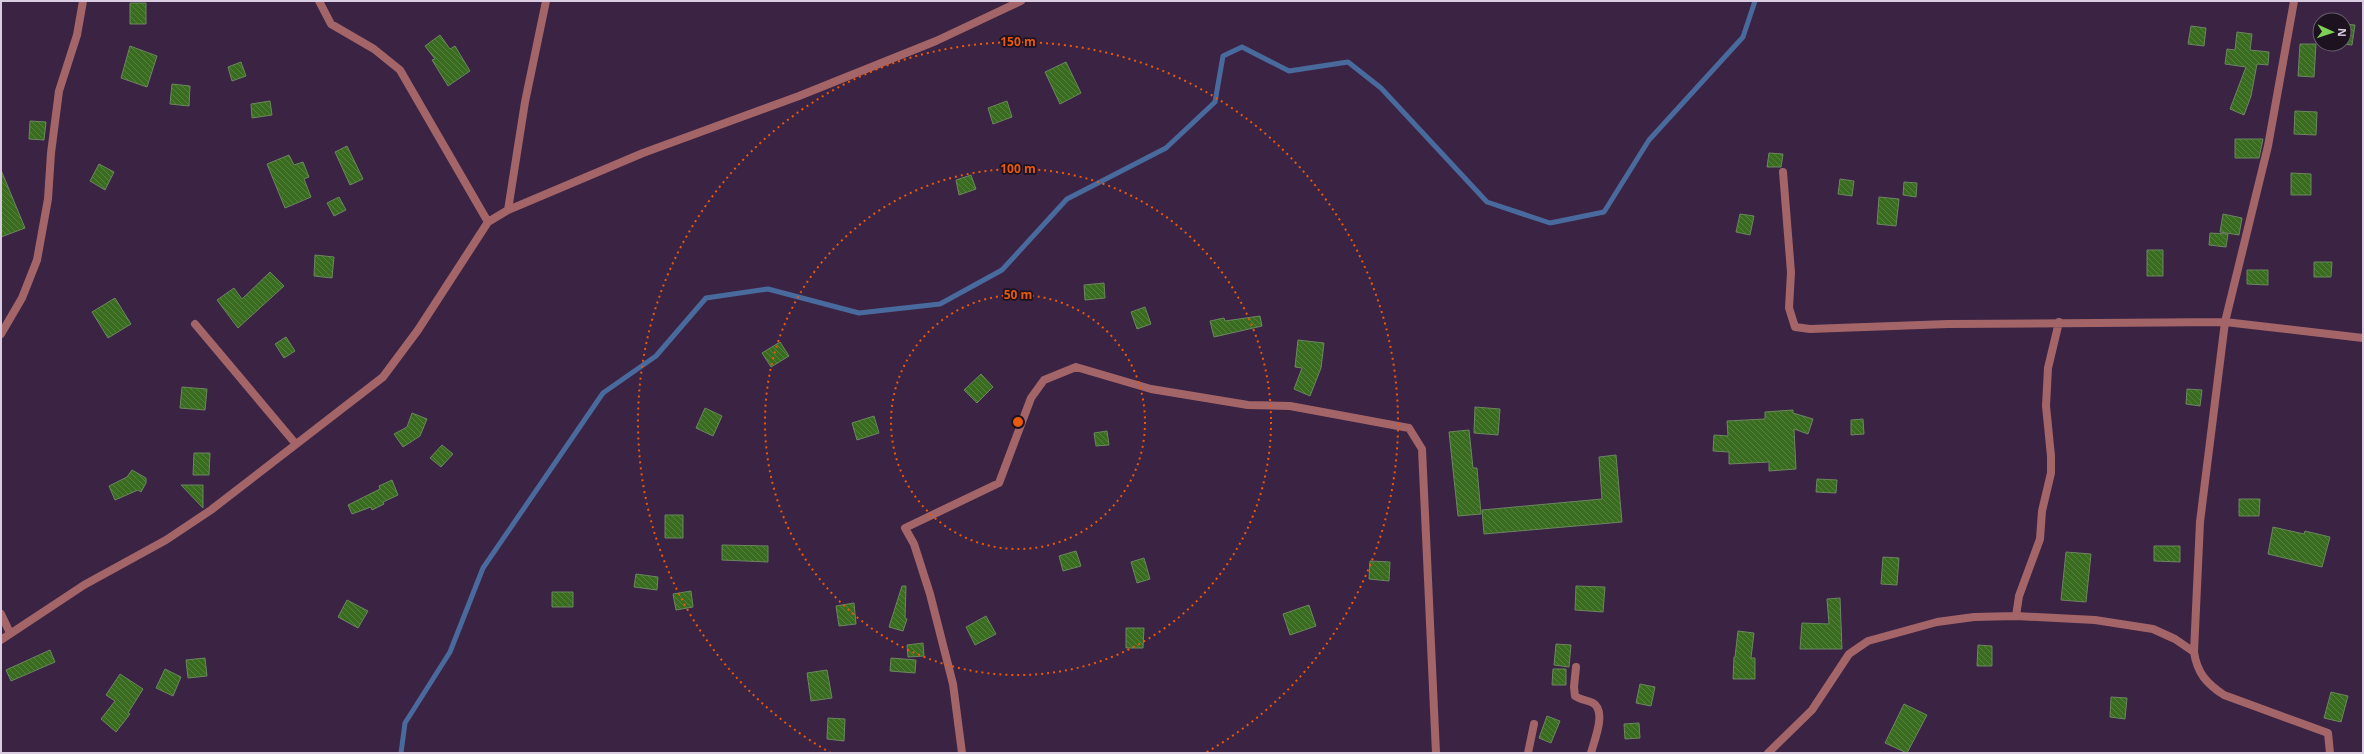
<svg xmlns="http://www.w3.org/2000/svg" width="2364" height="754" font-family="'Open Sans',sans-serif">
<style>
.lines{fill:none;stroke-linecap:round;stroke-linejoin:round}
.stream{stroke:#496a9d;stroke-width:5}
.building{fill:url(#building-back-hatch);stroke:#6b8660}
.street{stroke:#a46568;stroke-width:8}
.ring{fill:none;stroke:#e8590c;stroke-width:2;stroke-dasharray:2 4}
.centre{fill:#e8590c;stroke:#1c1220;stroke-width:2}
.ring-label{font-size:12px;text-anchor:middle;font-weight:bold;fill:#e8590c;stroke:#1c1220;stroke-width:3.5;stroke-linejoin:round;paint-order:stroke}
</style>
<defs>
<pattern id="building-back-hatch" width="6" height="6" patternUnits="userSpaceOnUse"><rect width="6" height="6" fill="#3a6c20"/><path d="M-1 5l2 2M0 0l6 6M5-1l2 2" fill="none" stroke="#568040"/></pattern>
</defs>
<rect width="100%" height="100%" fill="#3b2343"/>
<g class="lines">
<path class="stream" d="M401,753L405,723L450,652L483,568L603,393L656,356L706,298L768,289L859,313L940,304L1002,270L1067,199L1166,148L1215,102L1223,56L1242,47L1289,71L1348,62L1381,88L1487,202L1550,223L1604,212L1649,140L1743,37L1755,1"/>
</g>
<path class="building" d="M130,3H146V24H130Z
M2344,24L2355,25L2352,45L2340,44H2344Z
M2191,26L2206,28L2204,46L2188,44Z
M2237,32L2252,34L2250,50L2269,52L2268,65L2257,64L2251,96L2244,115L2230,109L2246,67L2225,64L2227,49L2235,50Z
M440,35L450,49L455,46L470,71L448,86L432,60L435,59L425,46Z
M2300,44H2316L2314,77L2298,76Z
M130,46L157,56L147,87L121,78Z
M241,62L246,76L232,81L228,67Z
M1066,62L1081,93L1060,104L1045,72Z
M172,84L190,86L189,106L170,104Z
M270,101L272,115L252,118L251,104Z
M1007,101L1012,117L993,124L988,108Z
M2295,111L2317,112L2316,135L2294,134Z
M30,121L46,122L44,140L29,139Z
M2235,139H2263L2259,158H2235Z
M347,146L363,179L350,185L335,152Z
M1769,153L1783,154L1781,167H1767Z
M289,155L294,165L303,162L309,177L304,179L311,197L285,208L267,164Z
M99,164L114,172L105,190L90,181Z
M1,170L25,228L1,237Z
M2291,173L2311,174V195H2291Z
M971,175L976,189L959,195L956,180Z
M1840,179L1854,181L1852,196L1838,194Z
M1904,182L1917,183L1916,197L1903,195Z
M339,197L346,210L334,216L327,203Z
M1879,197L1899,199L1896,226L1877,224Z
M1740,214L1754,216L1750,235L1736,232Z
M2223,214L2242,218L2239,235L2220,232Z
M2210,233L2228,234L2226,247L2209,245Z
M2147,250H2163V276H2147Z
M315,255L334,257L332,278L314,276Z
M2314,262H2332L2331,277H2314Z
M2247,270H2268V285L2247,284Z
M270,272L284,286L238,328L217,300L234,288L242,299Z
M1104,283L1105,298L1085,300L1084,285Z
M115,298L131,324L108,338L92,312Z
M1145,307L1151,324L1137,329L1131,312Z
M1260,316L1262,326L1214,337L1210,321L1224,318L1225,321Z
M286,337L295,351L284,358L275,344Z
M1298,340L1324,343L1321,368L1310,396L1294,389L1302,368L1295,367Z
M780,342L789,356L771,367L762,353Z
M981,374L993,387L977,403L964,390Z
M182,387L207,389L205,410L180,408Z
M2187,389L2202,390L2200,406L2186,404Z
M1475,407L1500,409L1498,435L1474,433Z
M705,408L722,416L713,436L696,428Z
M1793,410V413L1813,419L1808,434L1794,429L1796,469L1769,471V462L1729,464V452L1713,451L1714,435L1728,436L1727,421L1765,419V412Z
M412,413L427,419L420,436L403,447L394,434L407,427Z
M874,416L879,433L857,440L852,423Z
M1863,419L1864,434L1851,435V420Z
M1469,430L1473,468H1477L1481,514L1458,516L1449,432Z
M1107,431L1109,445L1096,446L1094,433Z
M442,445L453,454L441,467L430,458Z
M194,453H210L209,475H193Z
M1616,455L1622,522L1484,534L1482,510L1602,499L1599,457Z
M132,470L146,478V483L141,492L138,490L115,500L109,486L127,477Z
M1817,479L1837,480L1836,493L1816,492Z
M392,480L398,495L383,502L384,504L372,510L371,507L352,514L348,505L380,489L379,486Z
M181,485H203V508Z
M2239,499H2260L2259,516H2239Z
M665,515H683V538H665Z
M2273,527L2304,534L2305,531L2330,537L2322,567L2268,554Z
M722,545L768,546V562L722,560Z
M2154,546H2180V562L2154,561Z
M1076,551L1081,566L1063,571L1059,556Z
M2066,552L2091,554L2086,602L2061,600Z
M1883,557L1899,558L1897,585L1881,584Z
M1144,558L1150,579L1137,583L1131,562Z
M1370,561L1390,562L1389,581L1369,579Z
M636,574L658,577L657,590L634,587Z
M902,586H906L905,618L907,619L903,631L889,627Z
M1576,586L1605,587L1603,612L1575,610Z
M691,591L693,607L676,610L673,594Z
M552,592H573V607H552Z
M1840,598L1842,649H1800L1802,623L1829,624L1827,599Z
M347,600L368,611L358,628L338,617Z
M854,603L856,624L839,626L836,606Z
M1309,605L1316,626L1290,635L1283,614Z
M986,616L996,634L975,645L966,627Z
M1126,628H1144L1143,648H1126Z
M1738,631L1754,633L1751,658H1755V679H1733L1734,657H1735Z
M923,643L924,656L908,657L907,645Z
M1556,644L1571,645L1569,667L1554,665Z
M1978,645L1992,646V666H1977Z
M50,650L55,662L11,681L6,670Z
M205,658L207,676L188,678L186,660Z
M891,658L916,660L915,673L890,671Z
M165,669L181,677L173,696L156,688Z
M1553,669H1566V685H1552Z
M827,670L832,698L811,701L807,673Z
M120,674L143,689L128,713L130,714L116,732L101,719L115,701L106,695Z
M1640,684L1655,687L1651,706L1636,703Z
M2331,692L2348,696L2341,722L2324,718Z
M2111,697L2127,698L2125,719L2110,717Z
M1904,704L1927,715L1907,753L1885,743Z
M1547,716L1560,721L1551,743L1539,738Z
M828,718L845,719L844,741L827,739Z
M1639,723L1640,738L1625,739L1624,724Z"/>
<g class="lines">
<path class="street" d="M319,1L331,24L374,49L400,70L488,222
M2294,1L2268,146L2225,322L2200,522L2194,652C2197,673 2207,684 2224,695L2328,733L2330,753
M1783,172L1791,272L1789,308L1795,327L1810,329L1948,324L2225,322L2363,338
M508,210L525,102L546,1
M195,324L295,443
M1,334L22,298L37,260L48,199L51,153L59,91L77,35L83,1
M1,614L10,633
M2016,616L2019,596L2040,539L2042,511L2051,473V456L2046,406L2048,368L2059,322
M1,640L84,585L166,540L211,510L383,377L418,330L488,222L508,210L643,153L799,96L936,41L1021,1
M1576,667L1574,687L1575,696C1581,700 1587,700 1593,703C1607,711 1594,741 1591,753
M962,753L953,684L930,594L914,544L905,528L999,483L1031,398L1044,380L1076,367L1151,389L1248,405L1290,406L1409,428L1422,449L1436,753
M1528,753L1534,724
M1768,753L1812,710L1849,654L1868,641L1937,622L1974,617L2016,616L2095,620L2153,629L2175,639L2194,652"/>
</g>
<g class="ring">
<circle cx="1018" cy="422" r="127"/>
<circle cx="1018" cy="422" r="253"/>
<path d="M831 753A380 380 0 1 1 1205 753"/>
</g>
<circle cx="1018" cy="422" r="6" class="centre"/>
<g class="ring-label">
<text x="1018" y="46">150 m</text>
<text x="1018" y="173">100 m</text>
<text x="1018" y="299">50 m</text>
</g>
<rect width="2364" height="754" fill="none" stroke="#dbcde1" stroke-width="4"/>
<g transform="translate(2332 32) rotate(93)"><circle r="19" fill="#1c1220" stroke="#685d6d"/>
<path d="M0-3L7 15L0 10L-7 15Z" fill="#7dd154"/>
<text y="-6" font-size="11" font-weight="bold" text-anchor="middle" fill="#dbcde1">N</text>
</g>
</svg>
